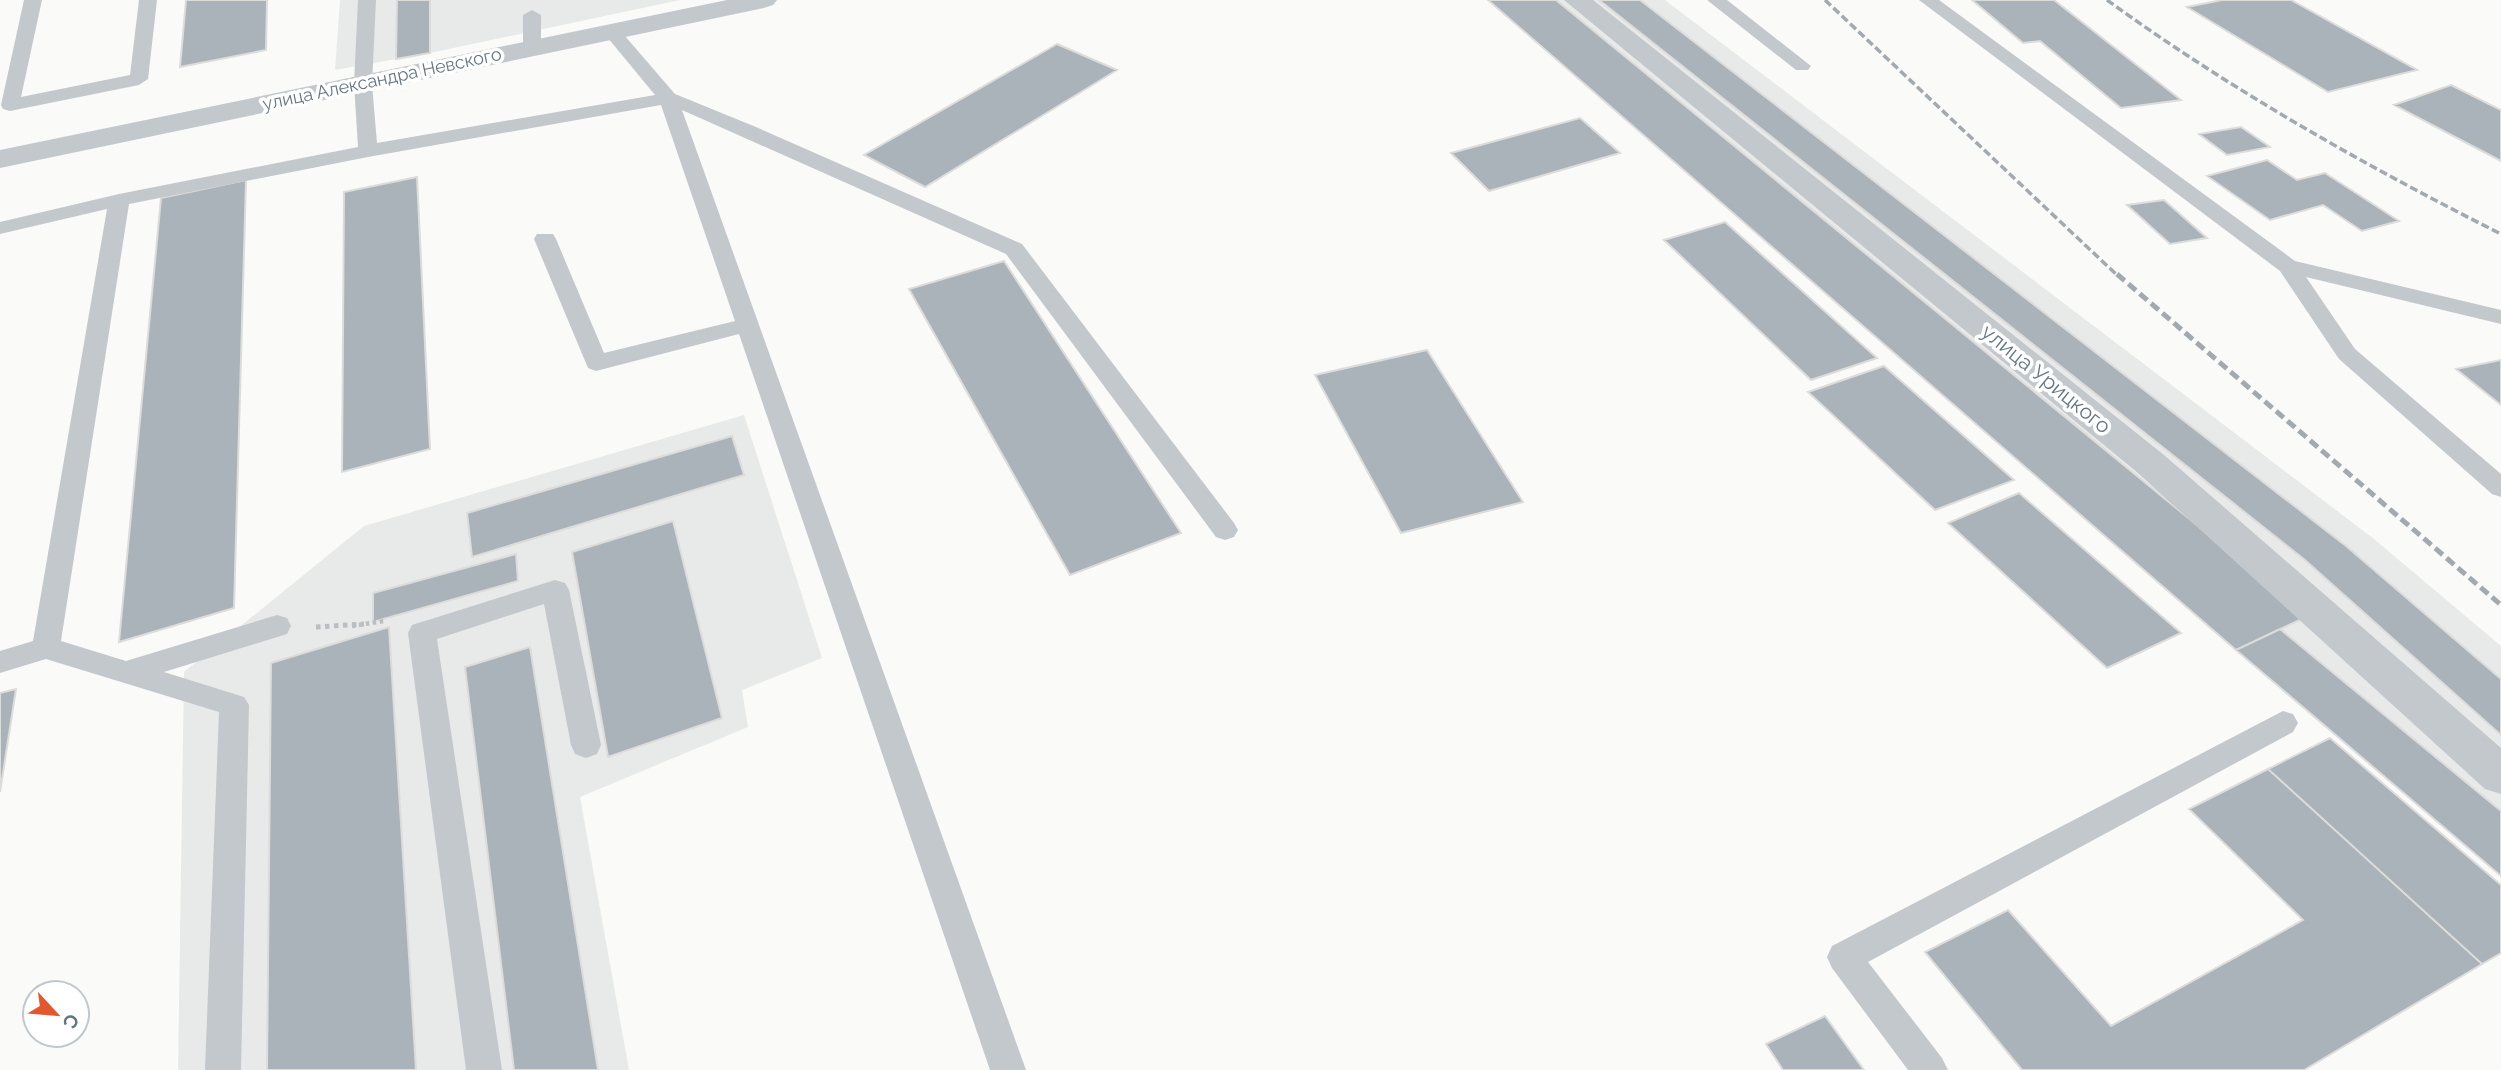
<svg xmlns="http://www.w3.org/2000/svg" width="2501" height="1070" font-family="Raleway,sans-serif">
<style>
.built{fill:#e8e9e9}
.building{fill:#aab3b9;stroke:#dcdcda;stroke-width:2}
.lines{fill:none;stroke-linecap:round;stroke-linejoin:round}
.path-far1{stroke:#bbbfc2;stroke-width:4.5;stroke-dasharray:3.5 3.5;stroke-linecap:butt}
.path{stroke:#bbbfc2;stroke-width:5;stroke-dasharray:4.5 4.5;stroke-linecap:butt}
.service{fill:#c3c8cc;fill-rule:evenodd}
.minor{fill:#c3c8cc;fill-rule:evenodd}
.tertiary{fill:#c3c8cc;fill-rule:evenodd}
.rail-far1{stroke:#a2aab0;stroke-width:3.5;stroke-dasharray:8 3.5;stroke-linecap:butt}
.rail{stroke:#a2aab0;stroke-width:5;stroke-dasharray:10 5;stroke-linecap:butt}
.labels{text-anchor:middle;stroke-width:7;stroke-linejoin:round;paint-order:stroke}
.far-street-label{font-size:18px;fill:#657683;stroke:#fff}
.street-label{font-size:21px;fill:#657683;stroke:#fff}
</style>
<rect width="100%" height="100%" fill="#fafaf8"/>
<path class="built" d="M340,0H680L430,53L335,70Z
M1488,0H1665L2374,539L2501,646V876Z
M744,415L822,658L742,690L748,727L580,797L629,1070H178L184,672L364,526Z"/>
<path class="building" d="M186,0H267L266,50L180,67Z
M397,0H430V53L396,59Z
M1488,0H1556L2308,616L2236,650Z
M1599,0H1640L2346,546L2501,679V735L2305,560Z
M1972,0H2054L2181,100L2121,108L2040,41L2023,43Z
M2222,0H2291L2417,70L2328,92L2187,7Z
M1057,44L1117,70L925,187L864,155Z
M2451,85L2501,110V161L2394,105Z
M1580,118L1620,153L1489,191L1451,153Z
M2241,127L2270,147L2227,155L2199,134Z
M2267,160L2297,180L2325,173L2399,221L2362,231L2323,205L2270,220L2207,176Z
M417,177L430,449L342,472L344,192Z
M246,180L234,608L119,642L161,198Z
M2164,200L2207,238L2170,244L2127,205Z
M1725,222L1877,358L1811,380L1664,240Z
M1004,261L1181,533L1070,575L909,289Z
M1427,350L1523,502L1401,533L1315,375Z
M2501,360V405L2456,369Z
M1884,366L2014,480L1935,510L1808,392Z
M732,436L744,475L472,557L467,513Z
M2019,493L2181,633L2107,668L1948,523Z
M673,521L722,718L608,757L572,552Z
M516,554L518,581L373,622V593Z
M389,627L416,1070H267L271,663Z
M2280,629L2501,811V876L2236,650Z
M530,647L598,1070H514L465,667Z
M16,689L0,792V693Z
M2330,738L2501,885V953L2482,964L2268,769Z
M2268,769L2482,964L2304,1070H2022L1925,952L2008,910L2111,1026L2303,920L2189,809Z
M1825,1016L1864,1070H1783L1766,1044Z"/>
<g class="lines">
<path class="path-far1" d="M352,626L384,621"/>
<path class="path" d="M316,627L364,624"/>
<path class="service" d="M24,0H42L21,97L130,75L139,0H157L148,79L139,85L10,111L3,109L1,105Z
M358,0H376L372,84L377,143L655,95L603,32L612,27L618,28L675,94L756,127L1022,244L1234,523L1238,530L1234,537L1225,540L1216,537L1006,254L682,110L1026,1070H990L739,334L596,371L588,368L534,239L537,234H553L556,239L604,353L735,321L661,105L368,157L129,204L61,641L126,661L277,615L287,618L291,626L287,634L164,672L244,697L249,705L241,1070H205L219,712L46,659L0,673V651L33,641L107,209L0,234V222L119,194L358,147L354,84Z
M1707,0H1727L1811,66L1808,70H1796Z
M1919,0H1939L2295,261L2501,310V324L2306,277L2355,349L2501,474V497L2492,494L2339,359L2280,271Z
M532,10L541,15V48L532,53L523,48V15Z
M555,580L565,583L569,590L601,745L597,754L586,758L575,754L571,745L544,604L437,639L502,1070H466L408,633L412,625Z
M2283,711L2293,714L2298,723L2293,732L1868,962L1942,1058L1948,1070H1908L1832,968L1827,957L1832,946Z"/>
<path class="minor" d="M1564,0H1593L2164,455L2501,748V794L2485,789L2138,473Z"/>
<path class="tertiary" d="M727,0H777L773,5L764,8L0,168V150Z"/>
<path class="rail-far1" d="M1825,0L2118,276
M2107,0C2231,90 2364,165 2501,234"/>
<path class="rail" d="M2117,274L2501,605"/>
</g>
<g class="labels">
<g class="far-street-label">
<text transform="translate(382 79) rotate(-12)" y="6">улица Александра Невского</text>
</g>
<g class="street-label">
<text transform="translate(2046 379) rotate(39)" y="7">улица Урицкого</text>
</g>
</g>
<g transform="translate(56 1014) rotate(116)"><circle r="33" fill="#ffffff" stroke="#c1c8cd" stroke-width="2"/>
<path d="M0-5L12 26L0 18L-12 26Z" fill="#e4572e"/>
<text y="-10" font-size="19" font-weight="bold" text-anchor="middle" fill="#657683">С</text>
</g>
</svg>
